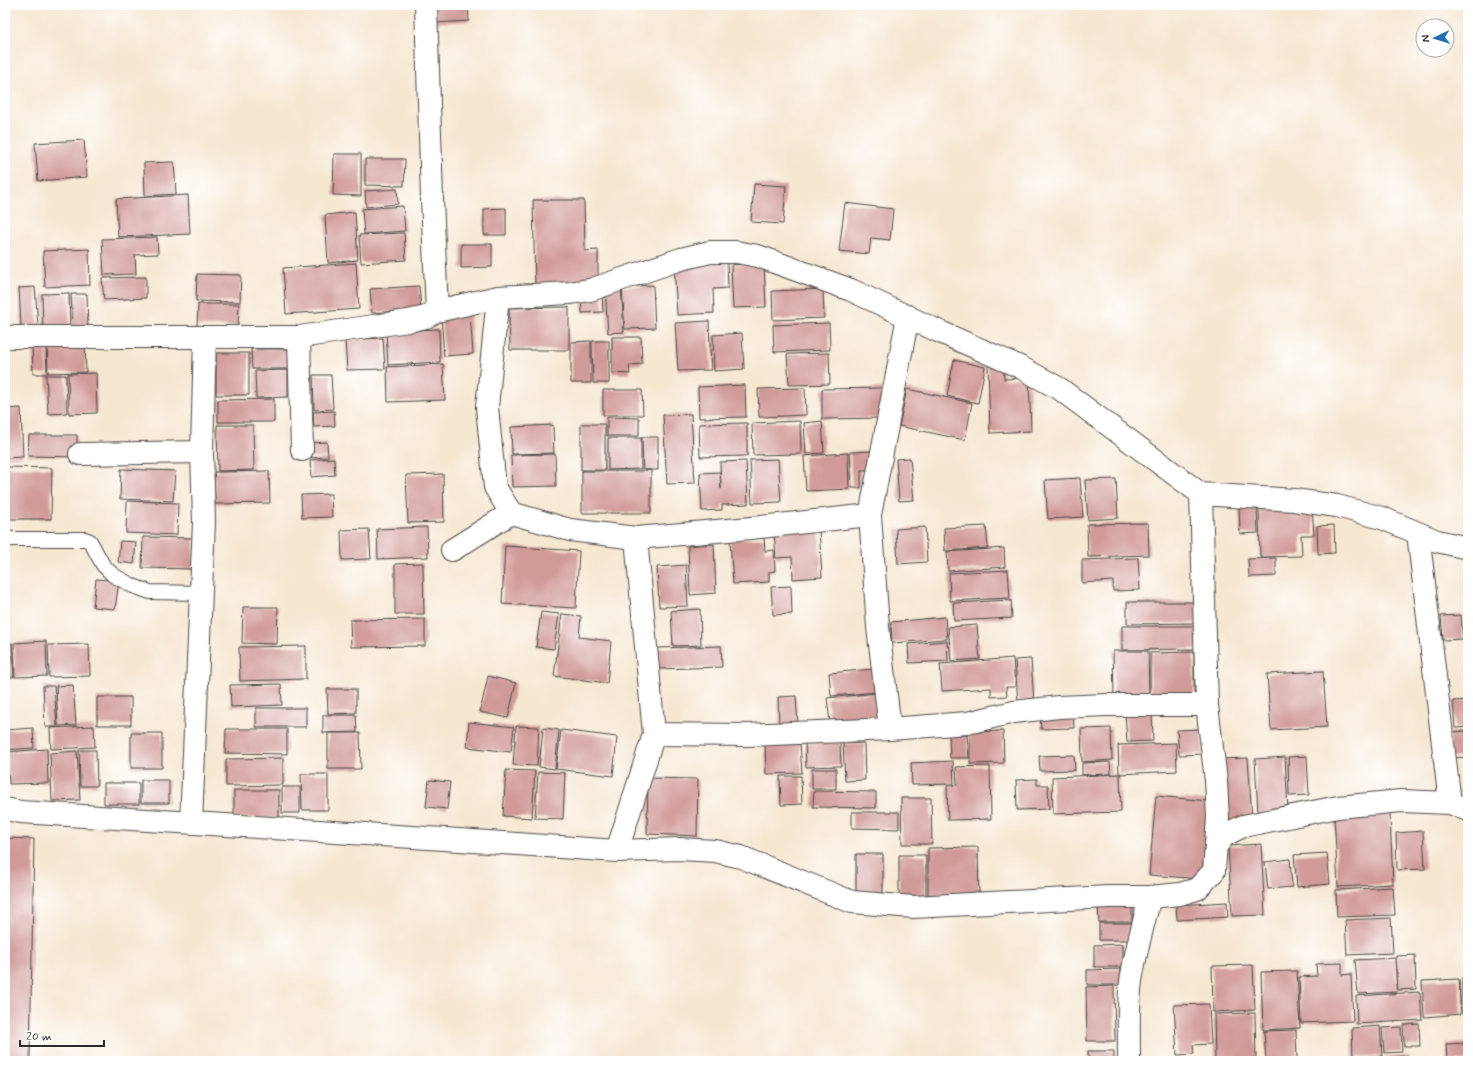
<svg xmlns="http://www.w3.org/2000/svg" width="1473" height="1066" font-family="Mynerve,sans-serif">
<style>
.building{fill:#d09a97}
.lines{fill:none;stroke-linecap:round;stroke-linejoin:round}
.service-casing{stroke:#494744;stroke-width:16}
.minor-casing{stroke:#494744;stroke-width:24}
.service{stroke:#fff;stroke-width:14}
.minor{stroke:#fff;stroke-width:22}
</style>
<rect width="100%" height="100%" fill="#fff"/>
<filter id="ink" filterUnits="userSpaceOnUse"><feTurbulence type="fractalNoise" baseFrequency=".025" numOctaves="2"/><feDisplacementMap in="SourceGraphic" scale="8" xChannelSelector="R" yChannelSelector="G"/><feConvolveMatrix kernelMatrix="1 2 1 2 8 2 1 2 1" color-interpolation-filters="sRGB"/></filter>
<filter id="wash" filterUnits="userSpaceOnUse"><feTurbulence type="fractalNoise" baseFrequency=".012" numOctaves="4" result="noise"/><feDisplacementMap in="SourceGraphic" scale="16" xChannelSelector="R" yChannelSelector="G"/><feGaussianBlur stdDeviation="0.9" result="paint"/><feColorMatrix in="noise" values="0 0 0 0 0 0 0 0 0 0 0 0 0 0 0 0 0 1.4 0 .05"/><feComposite in="paint" operator="in"/></filter>
<g filter="url(#wash)">
<rect width="100%" height="100%" fill="#f6e7d1"/>
<g id="blocks">
<path class="building" d="M433,5H468L469,21L434,23Z
M84,140L87,177L38,181L35,143Z
M334,154H361V196L333,195Z
M365,159H405L404,186L365,185Z
M174,162L176,194L145,196L144,163Z
M754,184L786,186L783,224L751,222Z
M397,189L398,204L366,207L365,191Z
M188,195L190,234L118,237L116,199Z
M533,200H584L585,251L598,250V285L535,287Z
M845,203L893,209L890,240L871,238L869,254L839,251Z
M403,206L405,231L364,234L362,209Z
M506,208V235H484V209Z
M355,212L358,260L328,263L325,215Z
M404,233L406,260L361,263L359,235Z
M157,237L158,254L135,255L136,274L104,275L102,239Z
M461,244H492V267L461,268Z
M89,249L90,285L45,287L43,251Z
M727,261L728,288L713,289L714,313L677,315L674,263Z
M356,263L359,309L286,314L283,268Z
M764,263L766,307L733,308L731,265Z
M197,274L241,275L240,302L196,301Z
M146,277V298L104,300L102,278Z
M653,285L655,328L625,329L622,287Z
M419,286L421,309L372,313L370,289Z
M35,287L38,326L21,327L19,288Z
M621,287L624,332L608,333L605,288Z
M823,289L824,318L773,320L772,291Z
M69,293L70,330L43,331L42,294Z
M71,294H87L88,330H73Z
M602,295L603,312L582,313L581,296Z
M198,304H239L238,326H197Z
M569,307V350H510L509,308Z
M470,313L473,354L444,356L441,315Z
M709,321L711,370L678,371L675,323Z
M829,323L830,350L774,352L773,325Z
M439,329L440,362L388,365L386,331Z
M742,333L744,369L714,371L713,335Z
M612,337H641L642,364L629,365L630,374L612,373Z
M383,338L385,369L347,370L345,340Z
M591,341V383H571V342Z
M592,341H609V383H593Z
M46,342L47,374H33L32,343Z
M85,342L86,372L48,373L47,343Z
M251,349H289L290,369H252Z
M216,353H249V395H216Z
M829,353L830,384L789,385L787,354Z
M954,360L985,367L978,403L947,396Z
M1003,363L1004,379L1029,378L1031,431L990,433L988,364Z
M443,364L445,400L388,402L387,367Z
M288,370V397L256,398L255,371Z
M96,373L97,413L69,414L68,374Z
M46,375H66L67,413L48,414Z
M313,375H331L333,409L314,410Z
M745,385L746,417L699,418L698,387Z
M805,388L806,415L759,417L758,389Z
M883,388L884,418L822,419V389Z
M907,389L972,403L965,440L899,426Z
M603,390H642L643,415H603Z
M274,399V422H218V400Z
M21,408L23,457L5,458V409Z
M334,411L335,426L314,427L313,412Z
M691,414L695,483L667,484L663,415Z
M607,417L639,418V436H607Z
M800,421L801,454L753,455L752,423Z
M822,421L824,453L806,454L804,423Z
M747,423V456L700,457L699,424Z
M581,424H605V470H581Z
M217,425H253L254,470L218,471Z
M553,425L554,453L512,454L511,427Z
M29,435H77V457L28,456Z
M642,437H658V470H645H651V513H582V471H643Z
M608,438H641V469L608,470Z
M327,442L328,457L308,458L307,443Z
M874,451V470H861V488H852L850,452Z
M848,453L849,489L806,491L804,456Z
M555,454L556,486L512,487L511,455Z
M334,458L335,475L311,477L310,460Z
M910,458L914,500L899,501L896,459Z
M778,459L781,502L752,503L750,460Z
M746,461L748,504L722,505V510L702,511L700,473L720,472L721,489L720,462Z
M5,467L52,468L51,519H5Z
M121,469L175,471L173,501L120,499Z
M269,471L270,503L215,504L214,472Z
M443,474L444,522L408,523L406,475Z
M1080,478L1083,517L1048,519L1045,480Z
M1116,479L1118,518L1088,520L1085,480Z
M331,494L332,517L302,518L301,495Z
M127,501L178,503L177,535L126,533Z
M1239,506H1257L1258,533L1240,534Z
M1312,506L1314,535H1301L1302,556L1260,557L1259,508Z
M1148,523L1149,555L1088,557L1087,524Z
M1334,525L1335,553L1318,554L1317,526Z
M986,526L988,548L945,551L944,528Z
M427,527L428,557L378,559L377,529Z
M925,527L927,562L898,564L896,529Z
M819,528L822,577L793,579L792,557L776,558L774,531Z
M369,529L371,559L342,560L341,530Z
M143,537L194,538L193,569L142,568Z
M764,538L765,551L774,550L775,571L769,572V582L733,584L730,540Z
M120,541L136,542L134,564L118,562Z
M714,544L716,593L690,595L688,546Z
M505,546L579,551L576,608L502,604Z
M1004,548L1005,567L948,571L947,552Z
M1138,558L1140,590L1113,591V581L1082,583V560Z
M1276,558V576L1249,577L1248,559Z
M423,563L424,614H395V564Z
M686,565L688,606L659,607L657,567Z
M1008,570L1010,598L950,601L949,573Z
M96,579L119,581L115,609L93,607Z
M791,586L792,614L773,615L771,587Z
M1011,600L1012,618L954,621L953,603Z
M1127,602H1198V623L1127,624Z
M243,607H278L277,644L242,643Z
M700,609L701,645L673,646L671,611Z
M541,612L559,614L554,649L536,647Z
M562,614L581,616L579,637L611,641L607,683L554,676Z
M1461,615L1463,639L1443,640L1441,616Z
M945,617L947,639L892,643L891,622Z
M425,619V646L351,647L350,620Z
M977,625L980,659L951,661L948,627Z
M1122,626H1198V649L1122,650Z
M46,641L47,676L15,677L14,643Z
M947,641L948,661L909,663L908,644Z
M5,643H12L14,677H5Z
M89,644L90,676L49,677L48,645Z
M306,646V679L240,681L239,647Z
M721,646L722,667L658,669L657,648Z
M1113,651H1148L1149,696L1114,697Z
M1194,652V695L1150,696V653Z
M1013,658L1015,687H1006L1007,696L991,697V688L942,691L940,664Z
M1031,659L1034,702L1018,703L1015,660Z
M874,669L877,692L831,696L829,673Z
M1323,671L1327,727L1271,730L1267,674Z
M488,676L516,683L508,718L480,712Z
M281,684L282,705L231,707L230,685Z
M73,685L76,725L58,726L56,686Z
M43,686H54L57,727H45Z
M327,689H356V713L328,714Z
M878,693L881,724L831,730L827,698Z
M796,696L798,726L779,727L778,697Z
M97,697H131V725H97Z
M1468,700V727L1455,728L1453,701Z
M256,708H306V727H256Z
M1073,711L1074,728L1041,729L1040,712Z
M1152,711L1153,741L1127,742L1125,712Z
M323,715H356L357,732L323,733Z
M469,722L514,727L511,752L467,747Z
M94,726L95,747L51,749L50,728Z
M516,726L539,727L537,766L513,765Z
M33,728L34,748L5,750V730Z
M543,728L559,730L555,769L539,767Z
M1111,728L1112,760L1082,762L1081,729Z
M226,729H287V754L225,753Z
M1201,729L1203,754L1179,755L1177,730Z
M561,730L617,737L613,776L556,769Z
M1003,731L1004,763L970,764V732Z
M1468,731V757L1451,758L1449,732Z
M131,733H162V768H131Z
M328,733H360L361,769H328Z
M949,735H967L969,758H950Z
M765,742H800L802,773L766,774Z
M840,742L841,766L806,767L805,743Z
M864,743L865,780L845,781L843,744Z
M1176,743L1177,771L1119,774L1118,745Z
M47,749L48,783L9,784L7,752Z
M79,750H96L97,786H80Z
M77,751L80,800L52,801L50,753Z
M1074,755L1075,770L1040,771L1039,756Z
M1307,756L1309,795L1289,796L1288,757Z
M1285,757L1288,812L1258,814L1255,759Z
M283,758V785L226,786V759Z
M1248,758L1252,819L1224,821L1220,759Z
M953,761L954,784L912,785L911,763Z
M1110,762L1111,774L1082,775V763Z
M990,766L991,819L948,820L947,786L957,785L956,767Z
M812,769H836V789H812Z
M506,770L535,771L532,818L503,816Z
M538,772L565,773L563,819L535,818Z
M301,774H328V810H302Z
M1120,774L1121,812L1053,814L1052,777Z
M780,776H801L802,804L781,805Z
M648,778L698,779L697,836L647,834Z
M1037,779V785H1048L1049,809L1017,810L1016,780Z
M141,780H169V803H141Z
M429,780L450,782L447,809L426,807Z
M104,783H139V804H104Z
M282,787H300V813H282Z
M234,790H279V818H234Z
M814,791L876,792V808L813,807Z
M1156,796L1208,801L1202,879L1149,875Z
M901,798H931L932,844H902Z
M852,812H899V829L852,828Z
M1390,813L1393,884L1338,887L1334,815Z
M1423,831L1425,869L1397,870L1396,833Z
M5,838L34,839L30,1061H5Z
M1261,844L1265,915L1232,916L1228,846Z
M978,847L979,900H928V848Z
M1327,853L1330,884L1297,887L1294,855Z
M856,854H883V894H856Z
M899,855H926V898H899Z
M1290,859L1292,887L1268,889L1265,862Z
M1393,887L1395,915L1337,917L1336,890Z
M1227,902L1228,917L1177,920L1176,905Z
M1132,905V922H1099L1098,906Z
M1391,918L1393,953L1347,955L1345,920Z
M1099,923H1133V940H1099Z
M1123,944V967H1094V945Z
M1415,955L1416,989L1398,990L1396,956Z
M1395,958L1397,992L1358,994L1355,960Z
M1342,963V975L1351,974L1353,1021L1301,1023L1299,977L1317,976L1316,964Z
M1253,965L1255,1010L1213,1012L1212,966Z
M1121,969L1122,985H1087V970Z
M1297,971L1300,1028L1263,1030L1261,972Z
M1462,977H1468V1014H1464Z
M1459,979L1461,1014L1424,1017L1422,981Z
M1114,986L1115,1041H1087L1086,987Z
M1420,992L1422,1020L1357,1024L1356,996Z
M1209,1004L1211,1044L1193,1045L1194,1054L1177,1055L1174,1005Z
M1255,1013L1256,1061H1215L1214,1014Z
M1419,1024L1420,1046H1404L1403,1025Z
M1380,1026L1382,1056L1353,1058L1352,1028Z
M1401,1027L1402,1052L1384,1053L1382,1028Z
M1296,1030L1297,1061H1266L1264,1031Z
M1468,1043V1061H1447L1446,1044Z
M1088,1051H1114V1061H1088Z
M1409,1056V1061H1349V1060Z"/>
</g>
</g>
<g filter="url(#ink)">
<use href="#blocks" fill-opacity="0" stroke="#494744" stroke-width="1"/>
<g class="lines">
<g class="service-casing">
<path id="service" d="M5,539H85L90,541L103,565L113,575L133,586L150,592L201,593"/>
</g>
<g class="minor-casing">
<path id="minor" d="M426,5L432,199L437,311
M498,297L487,407L495,487L511,513L570,530L636,538L751,528L870,515
M908,316L870,515L878,627L890,729L967,723L1014,712L1059,707L1107,705H1207
M8,337H299
M302,450L299,337L408,321L426,317L437,311L498,297L569,293L590,290L681,259L710,252H736L758,256L851,290L938,331L1020,367L1060,389L1201,494L1294,500L1337,506L1382,518L1437,541L1468,548
M80,454L202,452
M1418,533L1450,803
M636,538L654,734
M452,550L511,513
M5,809L21,812L459,840L617,851L680,849L715,851L741,857L852,902L913,907L1108,897H1150
M191,823L204,522L202,452L205,337
M1216,846L1225,835L1243,826L1338,807L1401,801L1450,803L1468,810
M617,851L654,734L748,735L890,729
M1129,1061C1129,1037 1128,1014 1130,990C1133,958 1143,927 1150,897L1180,894L1197,889L1214,871L1218,817L1216,781L1207,705L1201,494"/>
</g>
<use href="#service" class="service"/>
<use href="#minor" class="minor"/>
</g>
</g>
<rect width="1473" height="1066" fill="none" stroke="#fff" stroke-width="20"/>
<g transform="translate(1435 38) rotate(266)"><circle r="19" fill="#ffffff" stroke="#aaaaaa"/>
<path d="M0-3L7 15L0 10L-7 15Z" fill="#1f6fb2"/>
<text y="-6" font-size="11" font-weight="bold" text-anchor="middle" fill="#2b2b2b">N</text>
</g>
<path d="M20 1040v6h84v-6" fill="none" stroke="#2b2b2b" stroke-width="2"/>
<text x="26" y="1040" font-size="12" fill="#2b2b2b" stroke="#ffffff" stroke-width="3" paint-order="stroke">20 m</text>
</svg>
